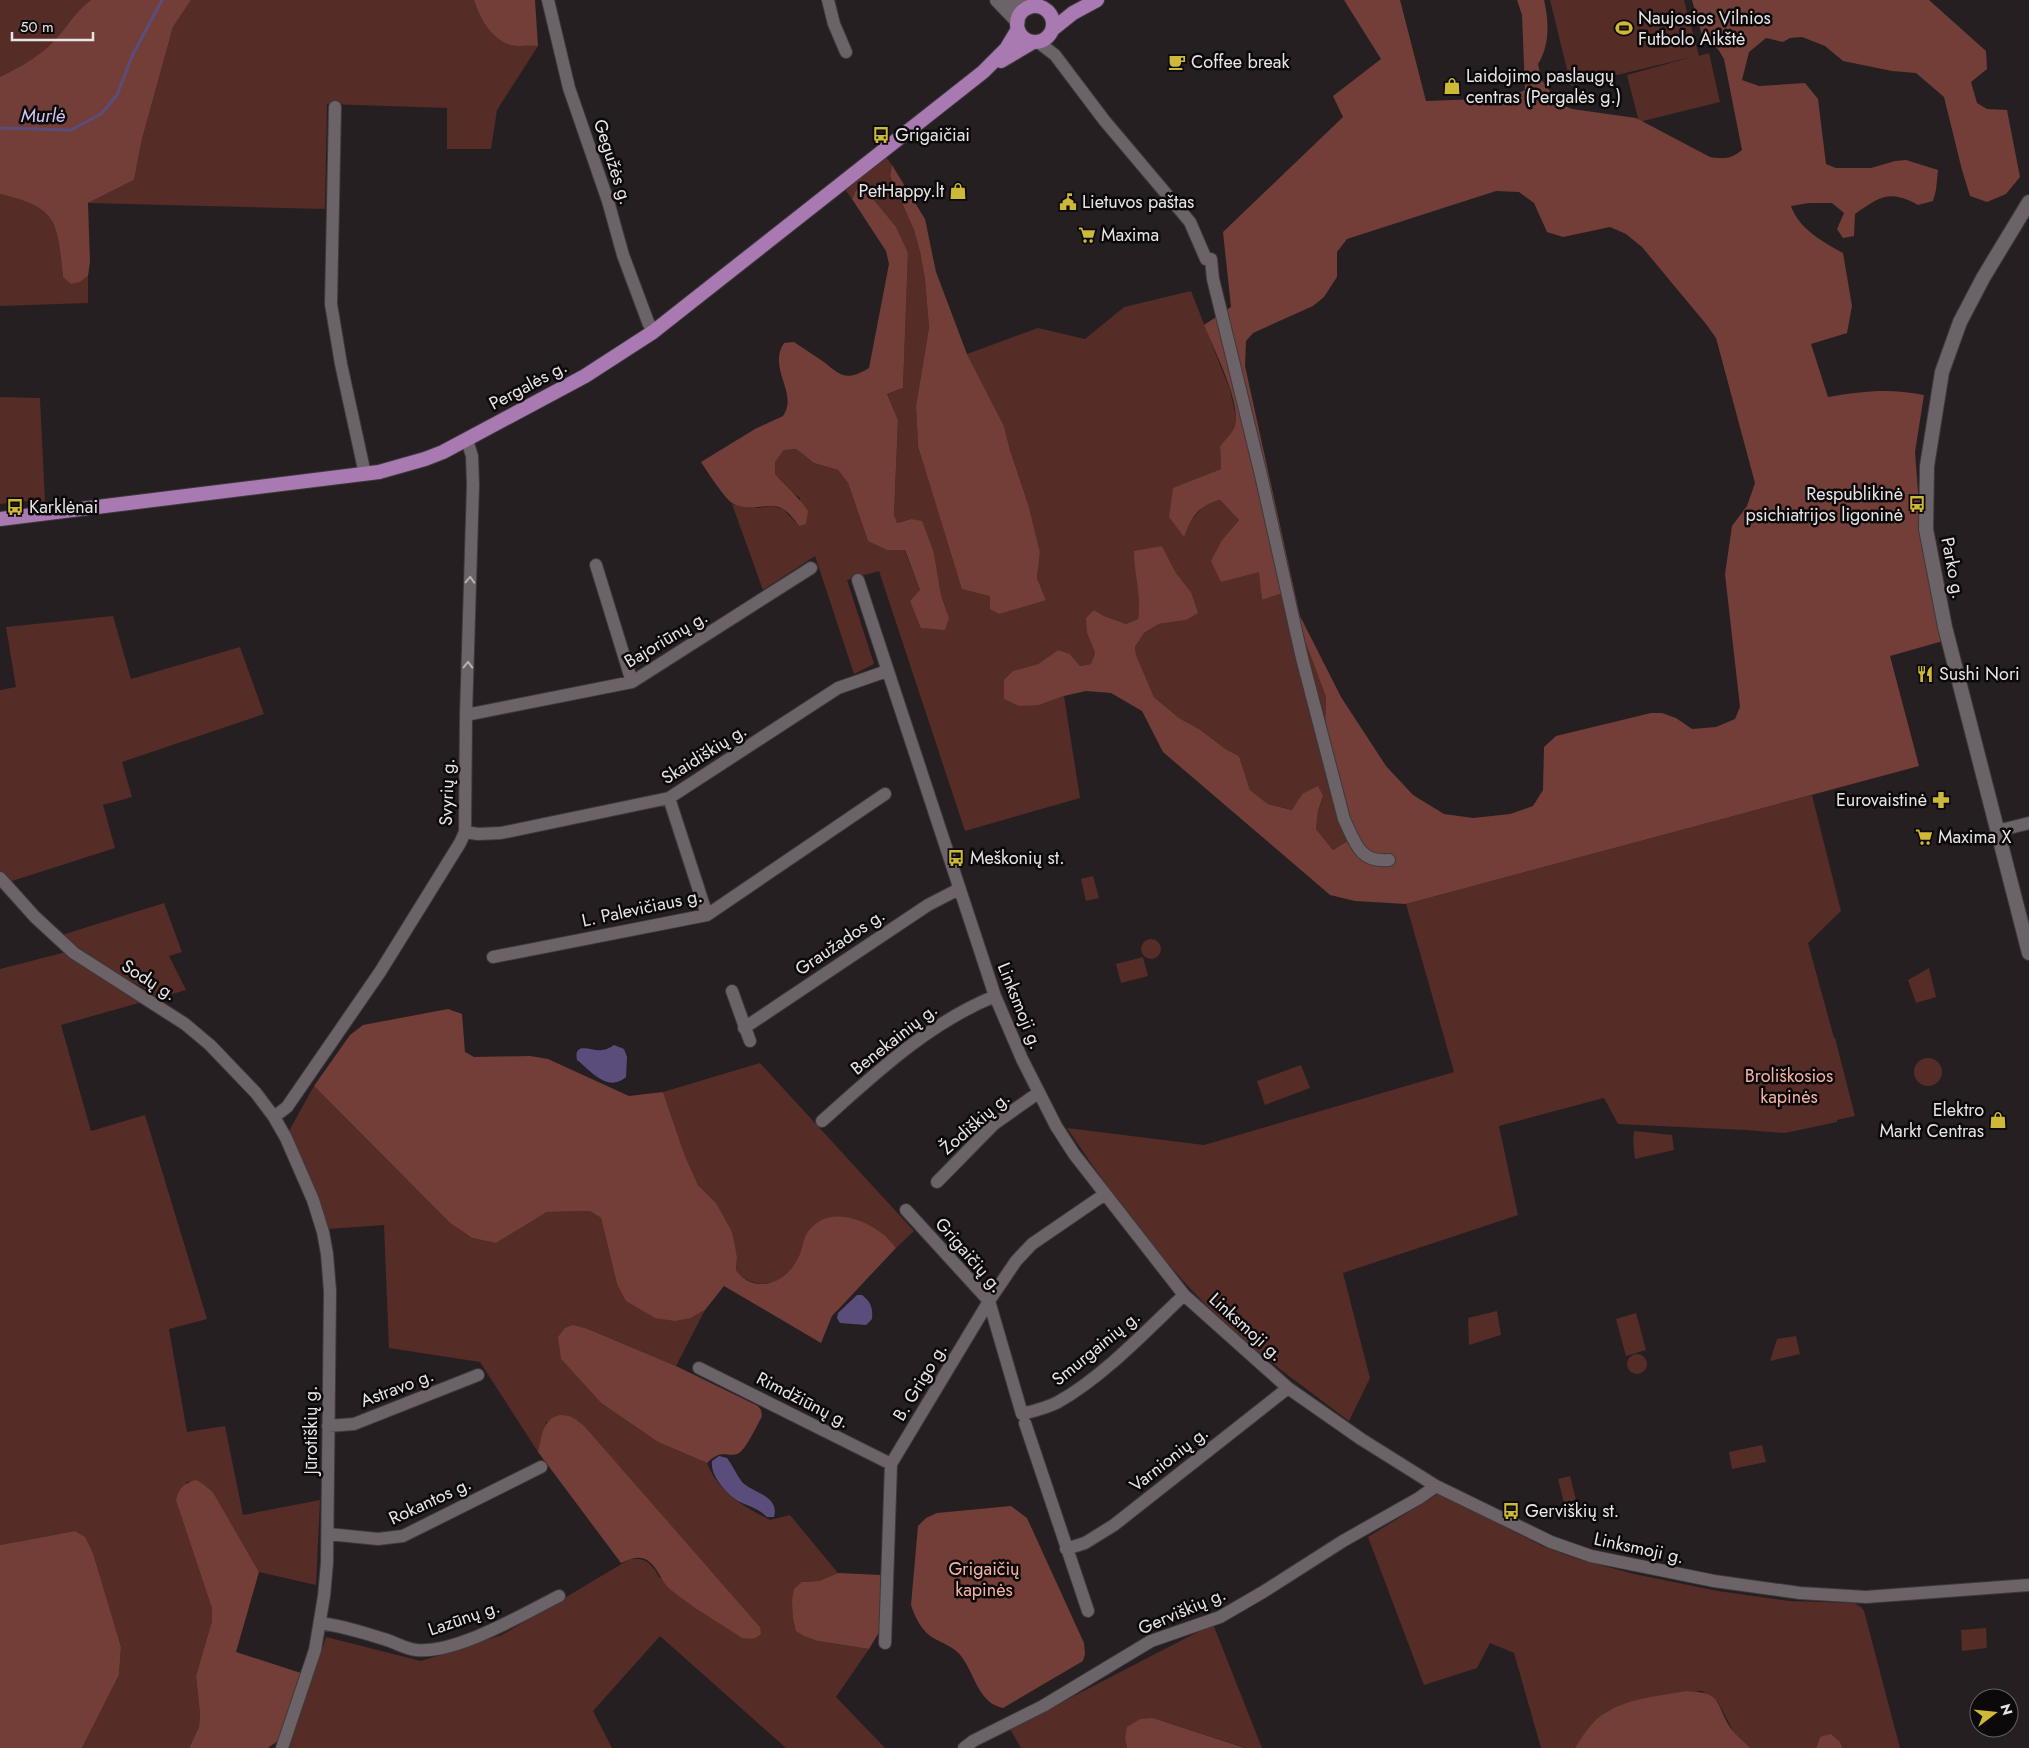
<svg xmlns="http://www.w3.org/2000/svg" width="2029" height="1748" font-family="Jost,sans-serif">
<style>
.green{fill:#552c26}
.forest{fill:#723e37;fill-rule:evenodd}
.water{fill:#5b4d7b}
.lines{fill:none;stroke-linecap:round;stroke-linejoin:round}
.stream{stroke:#5b4d7b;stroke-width:3}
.minor-casing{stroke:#3e393c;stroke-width:14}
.tertiary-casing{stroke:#3e393c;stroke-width:16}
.secondary-casing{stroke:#3e393c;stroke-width:16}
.primary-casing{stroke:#3e393c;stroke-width:16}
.minor{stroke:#6b6367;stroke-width:12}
.tertiary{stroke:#6b6367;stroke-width:14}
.secondary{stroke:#6b6367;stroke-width:14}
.primary{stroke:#a979b2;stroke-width:14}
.oneway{stroke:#b7b1b4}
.labels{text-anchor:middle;stroke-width:5;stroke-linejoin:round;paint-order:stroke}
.poi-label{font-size:18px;fill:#e9e5e7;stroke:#0c090b;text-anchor:start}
.street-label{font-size:18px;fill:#e9e5e7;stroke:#0c090b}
.park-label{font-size:18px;fill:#f7b2a6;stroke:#0c090b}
.water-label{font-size:19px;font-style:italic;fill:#d2c7f3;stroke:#0c090b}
</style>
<rect width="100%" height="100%" fill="#251f22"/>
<path class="green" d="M0,0H91C75,11 66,29 52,43C38,57 18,68 0,77Z
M191,0H474C479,17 491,39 510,45C518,47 529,45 538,46L497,110L491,149H447V108L327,104L325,209L88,203L134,180L142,139L173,27Z
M1550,0H1684L1699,56L1709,53L1720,102L1639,122L1627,75L1692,57L1571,86Z
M886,157L892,165L890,176L914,230L920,252L925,279L929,326L916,406L918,446L1046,600L1037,578L1040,552L1029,507L1010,450L1004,426L967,354L1038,328L1085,339L1124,307L1191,291L1230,390L1237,421L1230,436L1220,446L1221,469L1204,476L1189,523L1206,503L1220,500L1239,520L1222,540L1260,572L1262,600L1280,594L1305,641L1326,697L1325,726L1352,838L1333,850L1316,829L1318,811L1323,797L1302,794L1293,810L1268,804L1250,790L1239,756L1227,750L1199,729L1179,718L1154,697L1136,655L1135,647L1144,633L1159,624L1186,620L1191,592L1176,573L1162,546L1138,585L1141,604L1138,619L1126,624L1104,616L1094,610L1087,633L1095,653L1091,664L1080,666L1070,654L1058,650L1038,664L1014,671L1039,705L1064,696L1080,798L965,831L879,571L847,580L874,664L854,674L815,556L763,590L732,504L742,507L758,508L771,506L783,509L799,526L800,498L787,489L775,474V462L784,450L796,449L814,463L838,470L848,483L868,541L896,550L904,549L920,590L949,618L941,595L934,553L911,519L896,523L894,515L898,420L887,394L903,388L908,253L856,190L852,199L844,188Z
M0,194C59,208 57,222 63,277L80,282L88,276V303L0,306Z
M0,397L40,398L45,503L25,501L0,504Z
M113,616L131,679L240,647L264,714L122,762L132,797L103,805L115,848L9,882L0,870V690L16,687L6,627Z
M1812,795L1841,911L1808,943L1834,1038H1835L1855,1116L1837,1120V1122L1785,1133L1745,1130L1618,1124L1604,1098L1499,1126L1518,1215L1343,1273L1370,1378L1349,1421C1304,1387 1257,1354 1216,1315C1159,1259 1111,1194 1067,1128L1204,1145L1454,1072L1406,904Z
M1093,876L1099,898L1086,901L1081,879Z
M164,903L182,952L169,956L186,990L158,998L141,986L105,967L62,935Z
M1141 949a10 10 0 1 1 20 0a10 10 0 1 1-20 0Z
M66,952L142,1002L61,1025L91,1131L145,1115L207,1319L169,1329L187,1432L225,1426L243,1515L320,1500L316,1585L259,1572L213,1492C203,1484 199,1480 186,1482L206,1585L212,1608V1621L196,1676L200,1714L199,1727L189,1748H82L119,1675L121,1648L93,1553L75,1531L0,1545V969Z
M1143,957L1148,976L1121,983L1116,964Z
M1929,968L1936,997L1916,1003L1908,980Z
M1914 1072a14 14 0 1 1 28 0a14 14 0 1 1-28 0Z
M760,1063L914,1231L896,1248L880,1232L806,1236C802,1248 799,1261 790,1271C774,1288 749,1288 736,1270L737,1257L716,1203L698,1185L685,1156L663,1092Z
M1301,1065L1310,1088L1265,1105L1257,1081Z
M314,1086L450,1223L472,1238L496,1243L547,1212L590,1211L601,1218L617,1284L691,1318L705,1310L676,1366L588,1329L561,1359L601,1403L658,1442L707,1463C719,1493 743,1506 770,1520L790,1515L838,1573L819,1581L802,1582L818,1641L869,1649L836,1697L885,1748H786L660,1636L593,1711L612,1748H289L326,1637L421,1661L502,1635L630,1559C646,1557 652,1564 659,1577L760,1627L578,1420L546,1422L538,1452L480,1362L389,1348L384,1225L328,1229L311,1181L289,1131Z
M1634,1131L1672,1135L1674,1150L1635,1159L1633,1141Z
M1497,1311L1501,1335L1469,1345L1468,1318Z
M1636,1313L1646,1350L1626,1356L1616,1319Z
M1796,1336L1800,1354L1770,1361L1777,1339Z
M1627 1364a10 10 0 1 1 20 0a10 10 0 1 1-20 0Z
M1762,1445L1766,1462L1732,1469L1729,1452Z
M1570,1476L1576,1500L1564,1503L1558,1479Z
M1441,1492L1499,1524L1542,1546L1575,1558L1634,1574L1718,1591L1789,1601L1854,1603L1861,1607L1864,1611L1900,1748H1843L1840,1742L1820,1737L1816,1748H1750L1733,1731L1718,1702L1702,1691H1686L1625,1704L1607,1711L1592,1724L1575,1748H1541L1514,1653L1490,1643L1477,1668L1424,1685L1368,1537Z
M1213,1624L1262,1748H1246L1153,1718L1125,1739L1127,1748H1021L1010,1729Z
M1986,1628L1987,1648L1962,1651L1961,1630Z"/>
<path class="forest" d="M91,0H191L173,27L142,139L134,180L88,203L90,262L88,276L80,282L71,284L63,277C57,222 59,208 0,194V77C18,68 38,57 52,43C66,29 75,11 91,0Z
M474,0H535L538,46C529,45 518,47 510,45C491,39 479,17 474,0Z
M1344,0H1400L1426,101L1508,98L1525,90L1522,15L1517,0H1544C1549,21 1550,45 1538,64L1541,79L1560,104L1572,109L1636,118L1710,157C1723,159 1732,159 1742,150L1724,59L1718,49L1709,44L1702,35L1692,0H1929L1986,51L1987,69L1971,82L1977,103L1987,109L2007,110L2020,177L2006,194L1987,202L1970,196L1962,170L1944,97L1916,73L1892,71L1843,61L1825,46L1802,37L1790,38L1783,42L1766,38L1749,52L1742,80L1759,86L1805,83L1818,99L1826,164L1836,168H1871L1895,161L1906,160L1938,170L1936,190L1933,201L1918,205C1889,189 1880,197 1855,214L1854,236L1843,238L1837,229L1844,213L1832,203H1809L1791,206C1799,229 1823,242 1843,253L1852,306L1847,333L1811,344L1828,397C1864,391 1889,388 1924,395L1915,452L1921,530L1930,587L1943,641L1890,656L1919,766L1406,904L1355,901L1330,895L1163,752L1142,711L1111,693L1086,691L1064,696L1039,705L1019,706L1004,699V680L1013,671L1038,664L1058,650L1070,654L1080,666L1091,664L1095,653L1087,633L1086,618L1094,610L1104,616L1126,624L1138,619C1142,596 1134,575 1134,551L1162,546L1176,573L1191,592L1198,613L1186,620L1159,624L1144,633L1135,647L1136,655L1154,697L1179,718L1199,729L1227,750L1239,756L1250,790L1268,804L1292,810L1302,794L1318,786L1323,796L1318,811L1316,829L1333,850L1352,838L1325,726L1326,697L1305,641L1280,594L1262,600L1259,572L1221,582L1211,561L1222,540L1239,520L1220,500C1199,505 1191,517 1184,537L1169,517L1173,488L1221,469L1220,446C1226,439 1236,430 1236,420C1237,395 1214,349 1204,325L1231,307L1223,232L1343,117L1333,96L1381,59ZM1496,191L1519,192L1534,203L1547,232L1563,237L1610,227L1626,234L1642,247L1706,324L1716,338L1755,483L1747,506L1732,526L1725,574L1740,707L1735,719L1716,727L1692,729L1676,718L1662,713H1651L1556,736L1544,747L1543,790L1533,806L1510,814L1473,818L1444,814L1413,795L1386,766L1341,697L1300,616L1245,366L1246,341L1253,333L1313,306L1324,297L1337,277V252L1347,239Z
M892,165L925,219L936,272L967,354L1004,426L1010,450L1029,507L1040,552L1037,578L1046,600L999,614L990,609V596L962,589L918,446L916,406L929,327L925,279L920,252L914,230L890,176Z
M864,188L896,227L908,253L903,388L887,394L898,420L894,515L897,523L911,519L922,521L934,553L941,595L949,618L945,630L921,628L910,601L920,590L905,550H887L868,541L848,483L838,470L814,463L796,449L784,450L775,462V474C786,487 799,497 808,511L806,524L799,526C795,521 790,513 783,509C769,501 750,513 734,504C726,501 707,471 701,462L755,429L783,416C799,393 767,369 784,343L794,342C804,349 814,355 824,362C842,377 847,381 869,368L889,264L886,251L852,199L856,190Z
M448,1009L462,1014L465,1052L474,1057L530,1056L548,1059L629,1096L663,1092L685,1156L698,1185L716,1203L732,1232L737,1257L736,1270C742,1278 750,1284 761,1284C778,1284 792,1272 799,1256C802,1250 803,1241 806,1235C823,1206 858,1216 880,1232C886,1236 891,1242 896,1248L832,1316L821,1343L724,1286L705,1310L691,1318L675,1321L655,1318L626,1301L617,1284L601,1218L590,1211L547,1212L496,1243L472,1238L450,1223L314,1086L350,1035L363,1025Z
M573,1325L588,1329L676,1366L758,1406L761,1410L762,1416C758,1424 746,1449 739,1453C727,1459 723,1447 707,1463L658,1442L601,1403L561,1359L558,1337L565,1328Z
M560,1415C571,1415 577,1419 585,1427L760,1627L761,1634C755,1640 750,1639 742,1638C718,1622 693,1608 671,1590C661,1582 658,1567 647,1560C638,1555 629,1559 621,1563L538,1452C542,1436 542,1419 560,1415Z
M196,1480L203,1484L213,1492L259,1572L236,1652L301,1673L279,1740L268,1748H189L199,1727L200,1714L196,1676L212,1621V1608L176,1500C179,1488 184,1483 196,1480Z
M1011,1506L1027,1518L1084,1643L1085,1654L1083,1661L1003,1708C978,1703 975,1674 961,1656C953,1645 939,1643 929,1635C920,1627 915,1617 911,1605L918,1526L926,1518L937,1513Z
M75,1531L85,1537L93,1553L121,1647L119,1675L82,1748H0V1545Z
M838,1573L882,1575L881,1629L869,1649L818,1641L804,1636L796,1631L793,1618L792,1600L794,1589L802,1582L819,1581Z
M1686,1691C1726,1692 1714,1706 1733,1731C1738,1737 1745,1742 1750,1748H1575C1580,1740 1585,1732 1591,1725C1613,1699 1655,1697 1686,1691Z
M1153,1718L1245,1748H1246H1127L1125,1739L1127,1727L1140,1719Z
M1831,1734L1840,1742L1843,1748H1816L1820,1737Z"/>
<path class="water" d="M614,1045L624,1049L627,1057L626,1077C608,1093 591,1071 577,1060C573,1040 593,1052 602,1050C606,1050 611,1047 614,1045Z
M857,1295H862C871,1302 873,1308 872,1319L866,1325L840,1323L837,1318L838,1313Z
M719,1456L727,1458C733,1466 736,1474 742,1482C753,1493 780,1496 774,1517H767C758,1508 750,1507 740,1502C727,1495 710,1476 712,1461Z"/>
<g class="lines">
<path class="stream" d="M0,128L71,130L101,114L117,95L132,56L162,0"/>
<g class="minor-casing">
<path id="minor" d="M548,0L569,88L608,201L623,255L648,322L653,332
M828,0L834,24L846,52
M1038,42L1055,55L1104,120L1190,222L1206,259H1211L1213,279L1261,475L1302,658L1344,819C1355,842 1359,863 1389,860
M335,107L331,304L341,364L365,474
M596,565L632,682
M858,580L995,996L1022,1059L1056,1126L1074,1154L1184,1295L1288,1388L1361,1439L1436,1486L1551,1542L1591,1556L1714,1581L1800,1593L1866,1597L2029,1585
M466,715L632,682L811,568
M669,798L707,915
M1997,831L2029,823
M465,832L478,834L501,833L669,798L838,688L887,671
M0,878L35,917L74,953L185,1024L210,1045L256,1093L274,1117L286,1138L313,1200L323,1232L327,1254L330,1291L327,1563L324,1596L315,1650L282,1748
M493,957L707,915L885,794
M732,991L750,1041
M744,1028L928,905L959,889
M274,1117L287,1107L380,972L460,843L465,832L466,715L473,485L472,456L467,440
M822,1121C876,1073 927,1024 995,996
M937,1182L994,1124L1038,1093
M906,1210L989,1301L1022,1414C1034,1411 1047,1408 1058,1402C1103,1377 1147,1330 1184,1295
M699,1368L891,1464
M1025,1423L1088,1611
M328,1426L354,1424L478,1375
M328,1534L378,1539L403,1536L541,1467
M1066,1549L1085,1543L1114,1525L1288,1388
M320,1623C343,1626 365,1633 387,1640C396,1643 406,1649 416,1650C457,1654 523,1614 559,1596
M885,1643L891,1464L989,1301L1016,1261L1032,1244L1105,1194
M964,1748L973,1741L1043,1706L1151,1641L1220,1617L1263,1592L1343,1541L1419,1498L1436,1486"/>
</g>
<g class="tertiary-casing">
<path id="tertiary" d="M997,0L1018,22
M1010,0L1028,8"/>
</g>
<g class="secondary-casing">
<path id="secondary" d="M2029,202L1983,278L1960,322L1942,372L1927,466L1926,529L1945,627L2029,953"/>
</g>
<g class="primary-casing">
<path id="primary" d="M1017 24a18 18 0 1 1 36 0a18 18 0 1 1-36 0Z
M1053,29L1073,13L1097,0
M1001,61L1033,42
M0,519L379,472L425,459L443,452L585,376L653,332L983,72L1006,49L1018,29"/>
</g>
<use href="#minor" class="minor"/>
<use href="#tertiary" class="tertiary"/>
<use href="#secondary" class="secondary"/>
<use href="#primary" class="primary"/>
</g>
<defs><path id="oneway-chevron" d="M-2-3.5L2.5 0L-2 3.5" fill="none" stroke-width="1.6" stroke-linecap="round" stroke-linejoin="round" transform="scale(1.25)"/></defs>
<g class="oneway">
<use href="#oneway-chevron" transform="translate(470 580) rotate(-88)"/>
<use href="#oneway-chevron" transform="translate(468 665) rotate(-88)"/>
</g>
<defs>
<g id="stadium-bare" transform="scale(1.35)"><path d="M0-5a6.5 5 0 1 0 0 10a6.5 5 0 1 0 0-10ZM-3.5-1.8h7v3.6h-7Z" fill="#ceb837" stroke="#0c090b" stroke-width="2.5" paint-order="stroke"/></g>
<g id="cafe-bare" transform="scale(1.35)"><path d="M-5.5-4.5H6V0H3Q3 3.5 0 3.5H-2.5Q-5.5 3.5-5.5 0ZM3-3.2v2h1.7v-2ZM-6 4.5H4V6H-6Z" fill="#ceb837" stroke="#0c090b" stroke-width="2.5" paint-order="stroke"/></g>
<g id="shop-bare" transform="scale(1.35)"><path d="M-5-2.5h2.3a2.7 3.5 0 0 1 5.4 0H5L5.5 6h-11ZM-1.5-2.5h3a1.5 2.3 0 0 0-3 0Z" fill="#ceb837" stroke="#0c090b" stroke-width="2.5" paint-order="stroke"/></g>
<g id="bus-bare" transform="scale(1.35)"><path d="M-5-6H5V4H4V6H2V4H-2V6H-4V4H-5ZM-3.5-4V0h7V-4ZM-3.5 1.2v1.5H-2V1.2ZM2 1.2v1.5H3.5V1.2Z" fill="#ceb837" stroke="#0c090b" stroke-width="2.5" paint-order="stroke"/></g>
<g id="civic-bare" transform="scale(1.35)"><path d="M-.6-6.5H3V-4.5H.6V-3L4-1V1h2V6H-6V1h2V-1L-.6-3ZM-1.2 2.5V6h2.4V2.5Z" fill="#ceb837" stroke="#0c090b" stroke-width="2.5" paint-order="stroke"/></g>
<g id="supermarket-bare" transform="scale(1.35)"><path d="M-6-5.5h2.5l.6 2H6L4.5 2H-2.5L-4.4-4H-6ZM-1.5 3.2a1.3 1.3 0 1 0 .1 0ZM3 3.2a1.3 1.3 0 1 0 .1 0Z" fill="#ceb837" stroke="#0c090b" stroke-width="2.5" paint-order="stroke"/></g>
<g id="restaurant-bare" transform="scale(1.35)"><path d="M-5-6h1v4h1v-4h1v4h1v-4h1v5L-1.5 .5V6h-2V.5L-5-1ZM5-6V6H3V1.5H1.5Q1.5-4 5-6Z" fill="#ceb837" stroke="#0c090b" stroke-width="2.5" paint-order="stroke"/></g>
<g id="pharmacy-bare" transform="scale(1.35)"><path d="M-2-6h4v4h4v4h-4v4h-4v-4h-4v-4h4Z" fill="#ceb837" stroke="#0c090b" stroke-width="2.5" paint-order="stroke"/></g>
</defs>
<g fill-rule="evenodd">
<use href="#stadium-bare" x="1624" y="28"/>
<use href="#cafe-bare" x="1177" y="62"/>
<use href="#shop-bare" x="1452" y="86"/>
<use href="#bus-bare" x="881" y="135"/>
<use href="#shop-bare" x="958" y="191"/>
<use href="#civic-bare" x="1068" y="202"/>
<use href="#supermarket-bare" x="1087" y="235"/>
<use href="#bus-bare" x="1917" y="504"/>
<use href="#bus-bare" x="15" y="507"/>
<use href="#restaurant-bare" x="1925" y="674"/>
<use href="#pharmacy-bare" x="1941" y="800"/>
<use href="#supermarket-bare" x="1924" y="837"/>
<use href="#bus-bare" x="956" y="858"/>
<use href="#shop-bare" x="1998" y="1120"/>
<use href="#bus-bare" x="1511" y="1511"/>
</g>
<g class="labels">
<g class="poi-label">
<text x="1638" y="24">Naujosios Vilnios<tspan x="1638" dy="21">Futbolo Aikštė</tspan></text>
<text x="1191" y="68">Coffee break</text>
<text x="1466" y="82">Laidojimo paslaugų<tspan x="1466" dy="21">centras (Pergalės g.)</tspan></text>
<text x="895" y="141">Grigaičiai</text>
<text x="944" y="197" text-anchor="end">PetHappy.lt</text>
<text x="1082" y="208">Lietuvos paštas</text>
<text x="1101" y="241">Maxima</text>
<text x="1903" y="500" text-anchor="end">Respublikinė<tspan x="1903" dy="21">psichiatrijos ligoninė</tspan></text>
<text x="29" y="513">Karklėnai</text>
<text x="1939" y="680">Sushi Nori</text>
<text x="1927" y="806" text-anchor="end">Eurovaistinė</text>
<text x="1938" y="843">Maxima X</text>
<text x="970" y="864">Meškonių st.</text>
<text x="1984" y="1116" text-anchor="end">Elektro<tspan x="1984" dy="21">Markt Centras</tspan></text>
<text x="1525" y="1517">Gerviškių st.</text>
</g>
<g class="street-label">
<text transform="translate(613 162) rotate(72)" y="6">Gegužės g.</text>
<text transform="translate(528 385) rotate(-28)" y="6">Pergalės g.</text>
<text transform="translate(1953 568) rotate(79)" y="6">Parko g.</text>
<text transform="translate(666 639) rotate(-31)" y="6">Bajoriūnų g.</text>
<text transform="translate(704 754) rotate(-32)" y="6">Skaidiškių g.</text>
<text transform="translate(447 792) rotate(-88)" y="6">Svyrių g.</text>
<text transform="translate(642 908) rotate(-12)" y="6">L. Palevičiaus g.</text>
<text transform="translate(840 942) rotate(-34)" y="6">Graužados g.</text>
<text transform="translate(149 980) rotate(32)" y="6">Sodų g.</text>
<text transform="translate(1020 1006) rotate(68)" y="6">Linksmoji g.</text>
<text transform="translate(894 1039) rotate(-38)" y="6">Benekainių g.</text>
<text transform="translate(975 1123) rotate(-41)" y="6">Žodiškių g.</text>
<text transform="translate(969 1255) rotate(49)" y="6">Grigaičių g.</text>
<text transform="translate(1246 1327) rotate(42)" y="6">Linksmoji g.</text>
<text transform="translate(1096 1348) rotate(-39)" y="6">Smurgainių g.</text>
<text transform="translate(920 1382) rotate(-59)" y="6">B. Grigo g.</text>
<text transform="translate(397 1388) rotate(-21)" y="6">Astravo g.</text>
<text transform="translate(803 1400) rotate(27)" y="6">Rimdžiūnų g.</text>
<text transform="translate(311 1430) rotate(-90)" y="6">Jūrotiškių g.</text>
<text transform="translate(1169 1459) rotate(-38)" y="6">Varnionių g.</text>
<text transform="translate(430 1501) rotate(-25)" y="6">Rokantos g.</text>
<text transform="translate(1639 1548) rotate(12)" y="6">Linksmoji g.</text>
<text transform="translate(1182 1611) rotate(-23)" y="6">Gerviškių g.</text>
<text transform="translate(464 1618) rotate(-19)" y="6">Lazūnų g.</text>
</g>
<g class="park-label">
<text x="1789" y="1082">Broliškosios<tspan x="1789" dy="21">kapinės</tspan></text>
<text x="984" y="1575">Grigaičių<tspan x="984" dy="21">kapinės</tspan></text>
</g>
<g class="water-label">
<text x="43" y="122">Murlė</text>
</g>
</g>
<g transform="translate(1994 1713) rotate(74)"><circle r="24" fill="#0c090b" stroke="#646163"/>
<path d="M0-4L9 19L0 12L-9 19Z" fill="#ceb837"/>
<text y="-8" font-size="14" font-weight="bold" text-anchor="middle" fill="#e9e5e7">N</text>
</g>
<path d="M12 32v8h81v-8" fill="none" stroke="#e9e5e7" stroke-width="2.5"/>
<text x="20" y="32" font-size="15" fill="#e9e5e7" stroke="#0c090b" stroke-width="4" paint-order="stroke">50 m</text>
</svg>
